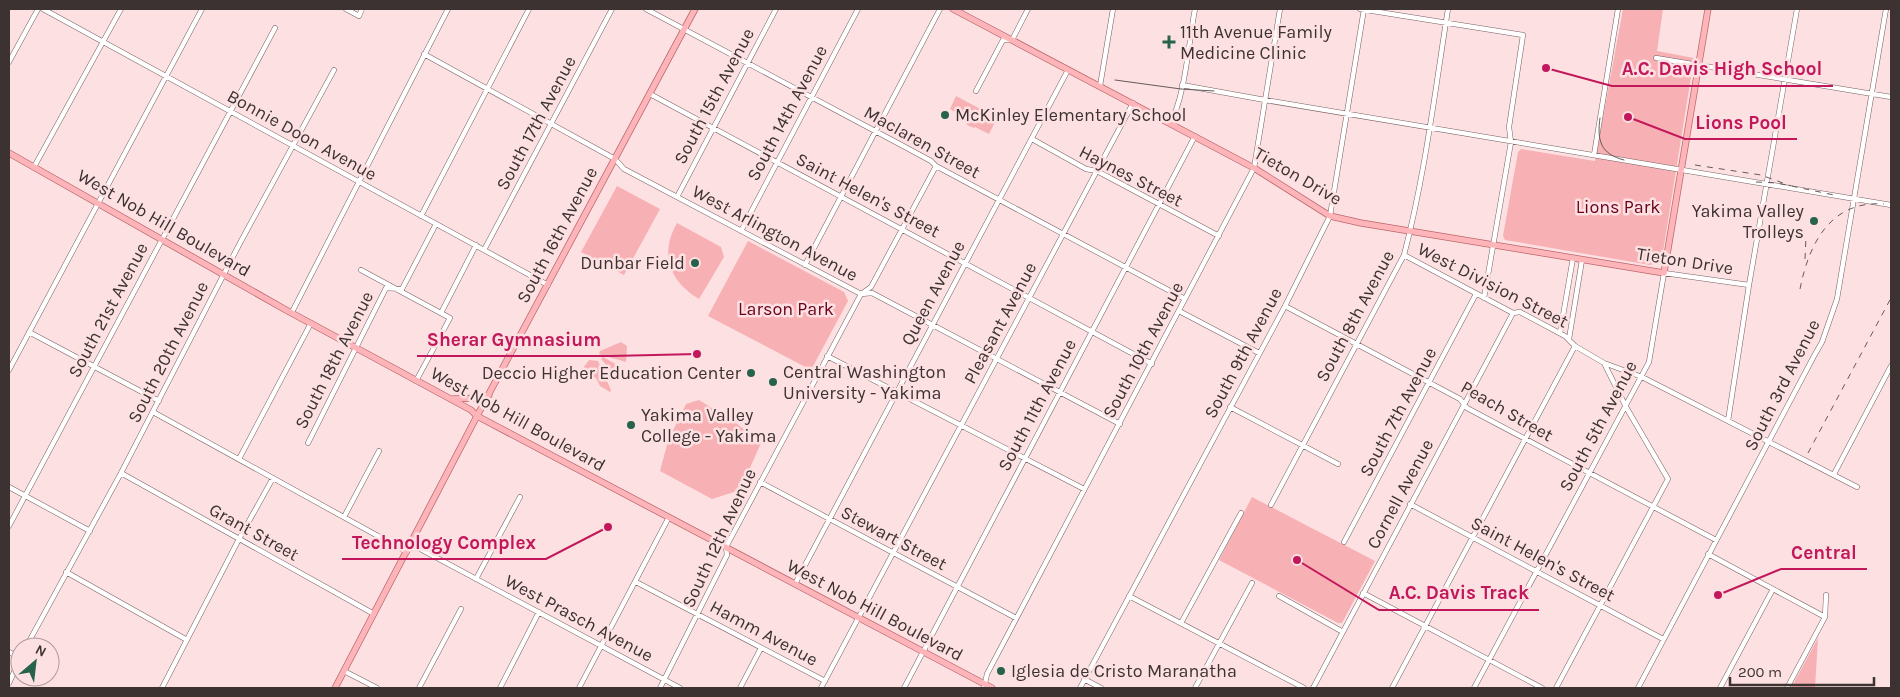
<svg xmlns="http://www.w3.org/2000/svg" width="1900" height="697" font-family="Karla,sans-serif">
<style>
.green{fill:#f7b0b3}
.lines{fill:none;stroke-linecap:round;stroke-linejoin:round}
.minor-casing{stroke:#776060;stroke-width:5.5}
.major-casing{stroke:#ba676c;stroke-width:7}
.minor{stroke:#fff;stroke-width:4.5}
.major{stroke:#feb5ba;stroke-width:5.5}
.tram{stroke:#685959;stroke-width:1}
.rail{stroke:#685959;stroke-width:1;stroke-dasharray:6 6;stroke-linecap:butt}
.poi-dot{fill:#27624c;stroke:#fde1e2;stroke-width:2}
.labels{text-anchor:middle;stroke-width:5;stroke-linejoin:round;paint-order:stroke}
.poi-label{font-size:18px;fill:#3d3232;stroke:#fde1e2;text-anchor:start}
.street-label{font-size:18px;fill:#3d3232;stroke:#fde1e2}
.park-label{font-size:18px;fill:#68011c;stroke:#fde1e2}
.leader{fill:none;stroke:#c2185b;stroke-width:2}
.callout-dot{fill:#c2185b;stroke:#fde1e2;stroke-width:2}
.callout-label{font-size:19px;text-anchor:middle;font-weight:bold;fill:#c2185b;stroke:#fde1e2;stroke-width:5;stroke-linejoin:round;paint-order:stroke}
</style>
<rect width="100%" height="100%" fill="#fde1e2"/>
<path class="green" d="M1623,9H1663L1657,51L1694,58L1662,258L1656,263L1650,265L1505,240L1503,236L1518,152L1521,149L1595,161Z
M956,96L986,112L984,116L995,122L989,134L975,127L974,128L967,125L965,118L950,109Z
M617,186L660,209L624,275L581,252Z
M677,223L721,247L724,257L699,299C670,282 659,254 677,223Z
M748,241L844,292L848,301L811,370L708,316Z
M621,342L627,346L626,362L599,354L600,351Z
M603,357L621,367L615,375L601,359Z
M589,360L598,361L611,390L610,392L600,386L596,378L586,374L583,368Z
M699,400L736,423L761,443L745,479L734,492L712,499L660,471L668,441L686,404Z
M1252,497L1375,561L1342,623H1338L1219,560Z
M1818,638L1815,688H1791Z"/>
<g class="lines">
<g class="minor-casing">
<path id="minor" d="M43,9L548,285
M346,9L359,16L362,9
M646,9L907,148L931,161L936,166L1185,299
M1360,9L1523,35L1509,127L1511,142L1484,298
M424,54L615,159L624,169L861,294L872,293L1120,424
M1656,58L1891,97
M9,62L38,9
M1182,85L1265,100L1891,205
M1100,86L1113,9
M976,91L1003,40H1012L1028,9
M650,94L1152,364
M1170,123C1185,99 1189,39 1195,9
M1032,139L1086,169L1097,171L1219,236
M1594,155L1618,9
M34,167L121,9
M677,197L776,9
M421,216L529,9
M741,231L858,9
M484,250L612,9
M1404,255L1513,313L1520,312L1565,336L1575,346L1604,363L1642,377L1857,487
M805,265L940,9
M361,270L450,318L416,381
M1285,306L1460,399L1467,408L1716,540
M1179,311L1259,353
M292,312L448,9
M441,313L476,245
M29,332L159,401
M1560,333L1573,258
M1569,339L1582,260
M827,356L1084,489
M9,370L202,9
M1230,407L1338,464
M153,412L407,552
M1728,421L1749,285L1797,9
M308,443L386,288L402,289L436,224
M239,459L311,323
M121,473L374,614
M1834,474L1891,366
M760,482L1016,618
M9,487L90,531
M1410,504L1663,639
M1271,505L1404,255C1425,175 1435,91 1448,9
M344,517L379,451
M9,526L275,28
M1344,542L1476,294
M411,544L680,688
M1708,554L1825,617
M66,572L187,640
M476,579L520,497
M636,582L825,681
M795,584L1068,70
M1363,593L1542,688
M1129,596L1304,688
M1279,596L1343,632
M1181,623L1241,513
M26,647L121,473L240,243L334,70
M9,652L20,658
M344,671L377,688
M1084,679L1101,688
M9,683L20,659
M162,688L239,539L273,478
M419,688L461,609
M500,688L539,612
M579,688L669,517
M660,688L727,555L726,547L861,294L871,287L936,166
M740,688L761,648
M821,688L1133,103
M904,688L1195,136
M984,688L987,674L1254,168L1280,9
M1080,688L1285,306L1330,216L1364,9
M1195,688L1252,583
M1313,688L1513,313
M1392,688L1575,346
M1474,688L1649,362L1664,273L1749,285
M1556,688L1668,479L1626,407L1604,363
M1638,688L1814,356L1822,342L1837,299L1886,9
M1720,688L1773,589
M1787,688L1825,617L1826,595"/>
</g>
<g class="major-casing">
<path id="major" d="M953,9L1254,168L1330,216L1361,223L1664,273L1708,9
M9,153L286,310L471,410L477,416L992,688
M451,399L478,398L489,395
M335,688L477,416L695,9"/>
</g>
<use href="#minor" class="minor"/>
<use href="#major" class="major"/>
<path class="tram" d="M1115,80L1181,89L1214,91
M1600,118C1597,140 1600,154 1624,160"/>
<path class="rail" d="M1695,165L1761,175L1791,186
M1756,182L1777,183L1834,195
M1805,259L1806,237
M1800,289C1809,243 1831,200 1884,204
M1808,453L1891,298"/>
</g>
<g class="poi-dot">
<path d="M1166.5 34.5h5v5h5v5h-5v5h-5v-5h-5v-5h5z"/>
<circle cx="945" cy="115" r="5"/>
<circle cx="1814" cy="221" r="5"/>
<circle cx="695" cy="263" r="5"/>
<circle cx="751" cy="373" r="5"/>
<circle cx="773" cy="382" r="5"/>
<circle cx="631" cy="425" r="5"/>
<circle cx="1001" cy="671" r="5"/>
</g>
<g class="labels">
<g class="poi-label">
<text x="1180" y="38">11th Avenue Family<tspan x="1180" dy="21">Medicine Clinic</tspan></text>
<text x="955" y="121">McKinley Elementary School</text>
<text x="1804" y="217" text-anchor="end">Yakima Valley<tspan x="1804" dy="21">Trolleys</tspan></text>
<text x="685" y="269" text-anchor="end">Dunbar Field</text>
<text x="783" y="378">Central Washington<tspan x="783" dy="21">University - Yakima</tspan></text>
<text x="741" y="379" text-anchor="end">Deccio Higher Education Center</text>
<text x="641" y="421">Yakima Valley<tspan x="641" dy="21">College - Yakima</tspan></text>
<text x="1011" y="677">Iglesia de Cristo Maranatha</text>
</g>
<g class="street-label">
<text transform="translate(714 96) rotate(-62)" y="6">South 15th Avenue</text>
<text transform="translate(787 113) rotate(-62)" y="6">South 14th Avenue</text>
<text transform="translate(536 123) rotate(-62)" y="6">South 17th Avenue</text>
<text transform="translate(302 135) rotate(29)" y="6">Bonnie Doon Avenue</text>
<text transform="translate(922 142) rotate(29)" y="6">Maclaren Street</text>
<text transform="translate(1131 176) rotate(27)" y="6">Haynes Street</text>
<text transform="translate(1298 176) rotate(30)" y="6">Tieton Drive</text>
<text transform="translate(868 195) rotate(28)" y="6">Saint Helen's Street</text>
<text transform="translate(164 223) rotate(30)" y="6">West Nob Hill Boulevard</text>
<text transform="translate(775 233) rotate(28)" y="6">West Arlington Avenue</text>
<text transform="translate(557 235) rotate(-62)" y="6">South 16th Avenue</text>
<text transform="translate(1685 261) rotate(9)" y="6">Tieton Drive</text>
<text transform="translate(1493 285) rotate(27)" y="6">West Division Street</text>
<text transform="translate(933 293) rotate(-62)" y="6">Queen Avenue</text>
<text transform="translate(108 310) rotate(-62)" y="6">South 21st Avenue</text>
<text transform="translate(1355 316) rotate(-62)" y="6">South 8th Avenue</text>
<text transform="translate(1000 323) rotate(-62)" y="6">Pleasant Avenue</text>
<text transform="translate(1143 350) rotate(-62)" y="6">South 10th Avenue</text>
<text transform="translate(168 352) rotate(-63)" y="6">South 20th Avenue</text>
<text transform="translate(1243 353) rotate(-62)" y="6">South 9th Avenue</text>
<text transform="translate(334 360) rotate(-63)" y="6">South 18th Avenue</text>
<text transform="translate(1782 385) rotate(-63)" y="6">South 3rd Avenue</text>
<text transform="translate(1037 405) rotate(-62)" y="6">South 11th Avenue</text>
<text transform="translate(1507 411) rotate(30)" y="6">Peach Street</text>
<text transform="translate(1398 412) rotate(-62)" y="6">South 7th Avenue</text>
<text transform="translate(518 419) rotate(29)" y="6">West Nob Hill Boulevard</text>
<text transform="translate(1598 426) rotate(-62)" y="6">South 5th Avenue</text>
<text transform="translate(1400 494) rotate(-62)" y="6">Cornell Avenue</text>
<text transform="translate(254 532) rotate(29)" y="6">Grant Street</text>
<text transform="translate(719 538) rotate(-65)" y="6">South 12th Avenue</text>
<text transform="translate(894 538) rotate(28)" y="6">Stewart Street</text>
<text transform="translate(1543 559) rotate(28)" y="6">Saint Helen's Street</text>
<text transform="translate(875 610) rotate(28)" y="6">West Nob Hill Boulevard</text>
<text transform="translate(579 618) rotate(28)" y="6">West Prasch Avenue</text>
<text transform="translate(764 633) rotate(28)" y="6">Hamm Avenue</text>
</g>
<g class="park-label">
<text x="1618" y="213">Lions Park</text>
<text x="786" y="315">Larson Park</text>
</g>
</g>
<path class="leader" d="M1546 68L1612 86H1833M1628 117L1685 139H1797M697 354L611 356H417M608 527L546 559H342M1718 595L1781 569H1867M1297 560L1379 610H1539"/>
<g class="callout-dot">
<circle cx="1546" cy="68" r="5"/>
<circle cx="1628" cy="117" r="5"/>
<circle cx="697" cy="354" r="5"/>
<circle cx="608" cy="527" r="5"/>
<circle cx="1718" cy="595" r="5"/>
<circle cx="1297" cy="560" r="5"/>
</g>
<g class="callout-label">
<text x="1722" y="75">A.C. Davis High School</text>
<text x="1741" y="129">Lions Pool</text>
<text x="514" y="346">Sherar Gymnasium</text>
<text x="444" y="549">Technology Complex</text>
<text x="1824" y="559">Central</text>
<text x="1459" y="599">A.C. Davis Track</text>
</g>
<rect width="1900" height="697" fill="none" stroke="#3d3232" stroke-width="20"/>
<g transform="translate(35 662) rotate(28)"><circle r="24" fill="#fde1e2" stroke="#b09b9c"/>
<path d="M0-4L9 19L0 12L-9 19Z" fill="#27624c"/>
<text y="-8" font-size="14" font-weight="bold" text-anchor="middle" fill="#3d3232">N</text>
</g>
<path d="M1730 677v8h144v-8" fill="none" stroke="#3d3232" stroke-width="2.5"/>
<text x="1738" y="677" font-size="15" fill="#3d3232" stroke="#fde1e2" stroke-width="4" paint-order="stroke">200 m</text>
</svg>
